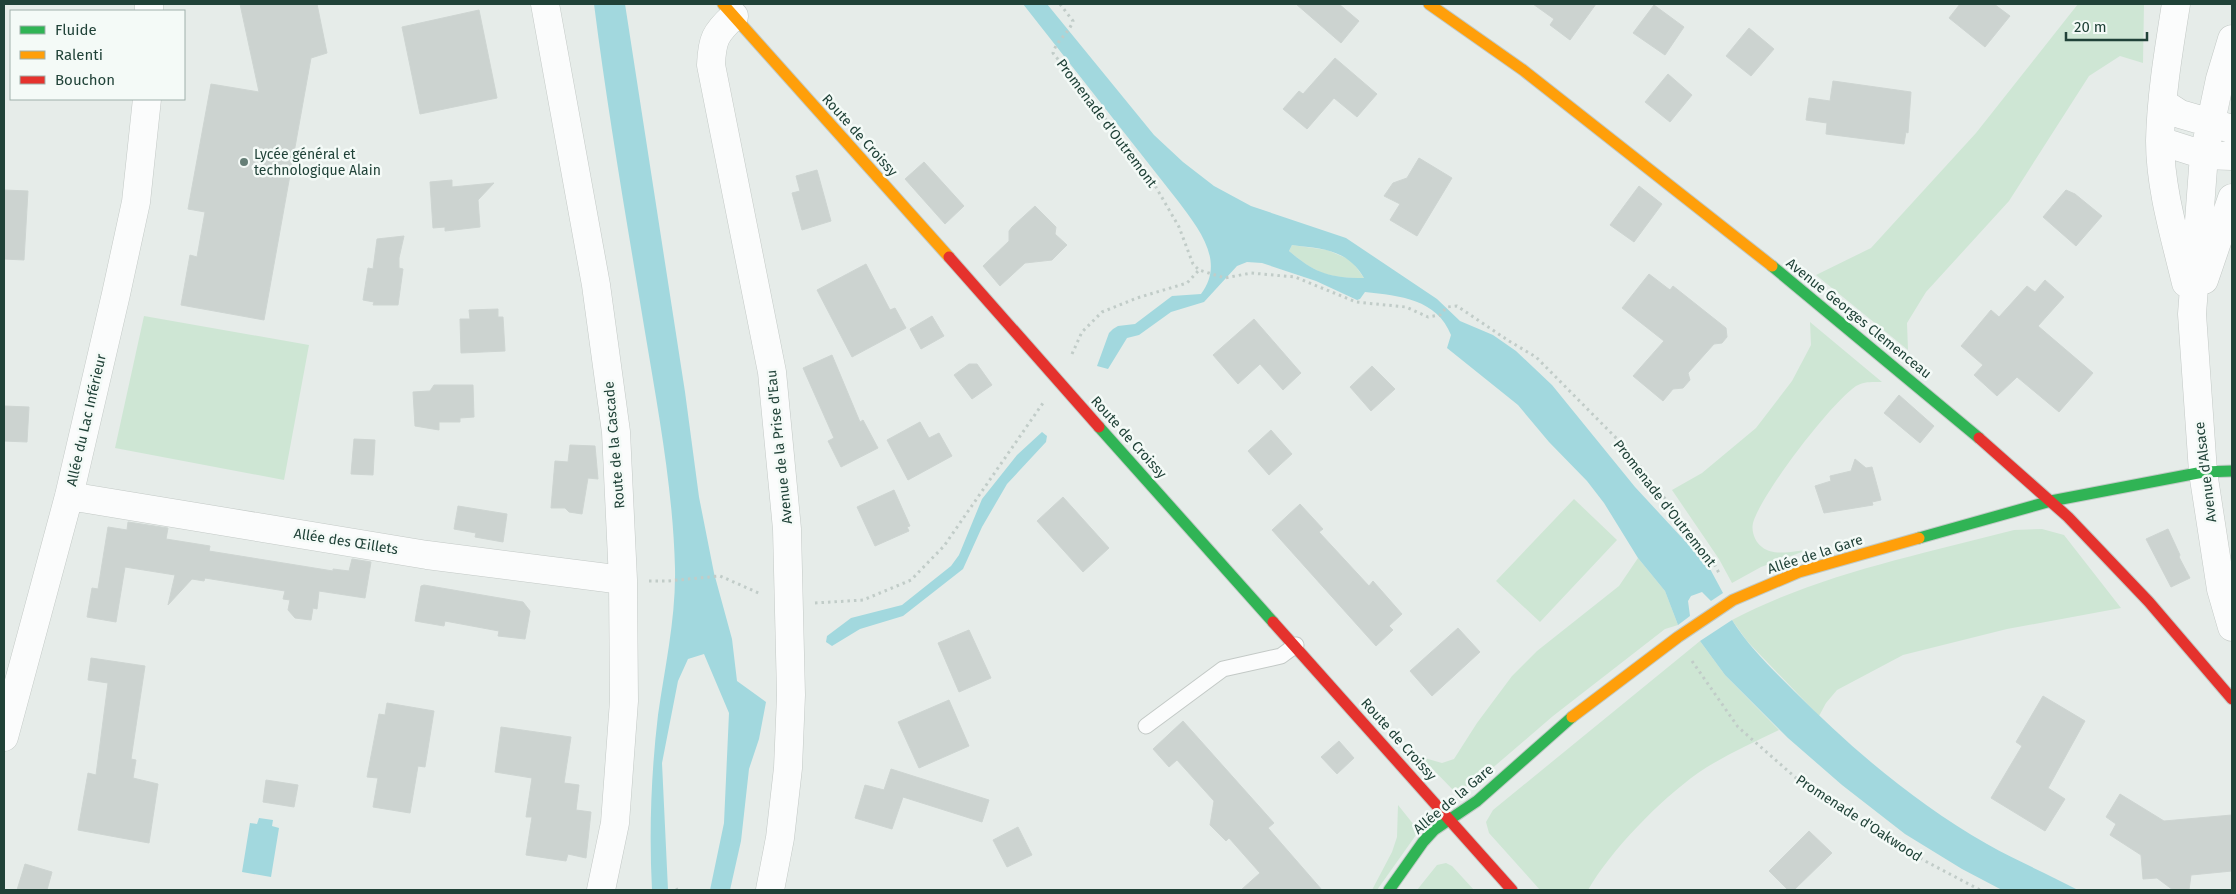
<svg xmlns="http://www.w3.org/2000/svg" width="2236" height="894" font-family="'Fira Sans',sans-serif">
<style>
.green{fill:#cee6d4}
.water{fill:#a2d8de;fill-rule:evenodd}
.building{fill:#ccd3d0;stroke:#ced5d2}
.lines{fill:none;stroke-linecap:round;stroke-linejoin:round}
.lane-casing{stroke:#c3c9c6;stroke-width:17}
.street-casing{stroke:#c3c9c6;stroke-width:29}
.fast-casing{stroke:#c1cac6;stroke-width:13}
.slow-casing{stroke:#c1cac6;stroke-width:13}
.jam-casing{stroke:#c1cac6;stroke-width:13}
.path{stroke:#c1ccc8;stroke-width:3;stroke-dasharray:2.5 4;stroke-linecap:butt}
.lane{stroke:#fbfcfc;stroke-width:15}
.street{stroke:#fbfcfc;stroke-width:28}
.fast{stroke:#30b455;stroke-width:11}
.slow{stroke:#ff9f0a;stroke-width:11}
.jam{stroke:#e5322d;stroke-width:11}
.poi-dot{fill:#657e76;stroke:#f4faf7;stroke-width:2}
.labels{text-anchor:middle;stroke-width:5;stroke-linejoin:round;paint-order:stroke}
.street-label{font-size:14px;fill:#204238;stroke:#f4faf7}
.poi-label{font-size:14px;fill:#204238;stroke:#f4faf7;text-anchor:start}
</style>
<rect width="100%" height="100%" fill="#e6ece9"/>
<path class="green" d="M2078,4H2144L2143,63L2120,56L2089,76L2009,201L1926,292L1907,323L1908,350L1816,275L1871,248L1976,133Z
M1292,245L1327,250L1351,260L1364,278C1328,278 1316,274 1289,251Z
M144,316L309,345L284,480L115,448Z
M1810,322L1882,382C1873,382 1864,381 1856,386C1831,403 1761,494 1753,523C1751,531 1755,542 1762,547C1774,557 1796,551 1810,549L1761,567L1732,583L1719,559L1672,490L1702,473L1756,428L1792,381L1811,345Z
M1574,499L1617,540L1540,622L1496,581Z
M2042,529L2064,535L2121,608L2007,629L1903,655L1837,690L1826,703L1819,716L1747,641L1732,620C1820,574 1919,555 2014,530Z
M1638,558L1665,591L1678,625L1665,629L1553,716L1475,783L1454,791L1421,757L1442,763L1454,759L1477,723L1512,676L1537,651L1619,586Z
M1700,641L1725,675L1779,730C1752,743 1723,756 1698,773C1660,800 1611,850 1588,890H1540L1489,833L1486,822L1493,810Z
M1398,805L1414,825L1416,835L1377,890H1372L1392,852L1397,837Z
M1446,863L1452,866L1474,890H1417L1437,865Z"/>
<path class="water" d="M594,4H625L685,392L699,497L714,573L732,639L737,681L766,702L759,739L749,769L741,841L730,890H710L724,823L729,713L704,654L688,659L678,681L662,763L668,890H652C649,832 651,774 658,715C665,666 676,618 675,568C673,489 658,410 645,332C627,223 608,114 594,4Z
M1023,4H1047L1154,135L1183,162L1214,186L1251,206L1346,238L1437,299L1460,321L1493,335L1516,351L1552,385L1635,487L1709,567L1723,593L1711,601L1702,592L1691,596L1688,601L1690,616L1678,625L1665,591L1638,558L1604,503L1587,481L1549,442L1518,405L1447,348L1451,335C1437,299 1400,296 1365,292L1360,299L1357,300L1316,281L1262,263L1247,262L1237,266L1204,302L1171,312L1139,335L1127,338L1108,369L1097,366L1109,333L1113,329L1118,326L1135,324L1172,296L1201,294C1226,261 1198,228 1178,201ZM1292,245C1323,249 1347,249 1364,278C1329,278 1315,273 1289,251Z
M1042,432L1047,436L1046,442L1007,484L982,527L963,569L903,616L860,629L832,646L826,642L827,636L851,618L902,605L951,566L959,555L982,499L1017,455Z
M1732,620C1748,646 1772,669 1794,691C1852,749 1915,803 1987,844C2017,861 2048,874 2078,890H2002L1962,869L1905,834L1842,785L1788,738L1725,675L1700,641Z
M259,818L273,820L272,826L279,828L271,877L242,872L250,823L257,824Z"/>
<path class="building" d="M240,4H317L327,53L311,58L264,320L181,305L190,255L197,257L205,212L188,209L211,84L259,92Z
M1296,4H1339L1359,21L1341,43Z
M1533,4H1596L1570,40L1550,25L1554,19Z
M1960,4H1994L2010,16L1985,47L1949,18Z
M1654,5L1684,27L1665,55L1633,33Z
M479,10L497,98L420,114L402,27Z
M1749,28L1774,49L1751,76L1726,56Z
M1335,58L1377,94L1357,117L1334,98L1307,129L1283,109L1299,91L1303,94Z
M1668,74L1692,95L1670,122L1645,102Z
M1833,81L1911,92L1908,133L1906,132L1904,144L1826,134L1827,123L1806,120L1809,98L1830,101Z
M1419,158L1452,178L1417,236L1390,220L1400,204L1384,196L1393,183L1407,178Z
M924,162L964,206L945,224L905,179Z
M817,170L831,221L802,230L792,193L800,191L796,176Z
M452,180V187L494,183L478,200L480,227L445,231V227L433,228L430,182Z
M1639,186L1662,204L1634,242L1610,225Z
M4,190L28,191L24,260L4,259Z
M2066,190L2075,194L2102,216L2076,246L2043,217Z
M1035,206L1056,227L1055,234L1067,245L1052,260L1025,263L1000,286L983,266L1009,241V231L1012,227Z
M404,236L399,258V268L403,269L398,305H373L374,302L363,300L368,268L373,269L377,239Z
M866,264L890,310L895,308L906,328L852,357L817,290Z
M1649,274L1670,290L1673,286L1726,328L1727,337L1722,343L1714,344L1688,373L1690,380L1683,388L1673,389L1663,401L1633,376L1664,341L1622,308Z
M2045,280L2064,297L2038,326L2093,373L2059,412L2017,377L1997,396L1974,375L1983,365L1961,346L1991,310L1999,317L2027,286L2035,292Z
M498,309V317H503L505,351L461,353L460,319H470L469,310Z
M932,316L944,336L921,349L910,329Z
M1254,319L1301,373L1283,390L1260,364L1238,384L1213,355Z
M832,355L860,422L863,420L878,448L841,467L828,441L834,438L803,368Z
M969,364H977L992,385L972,399L954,375Z
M1372,366L1395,389L1371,411L1350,387Z
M434,385H473L474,417L460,418V422H439V430L415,426L413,392L430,391Z
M1899,395L1934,426L1920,443L1884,413Z
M4,406L29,407L27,442L4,441Z
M920,422L929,438L939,433L952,456L908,480L887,440Z
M1271,430L1292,454L1269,475L1248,451Z
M354,439L375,440L373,475L351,474Z
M570,445L595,446L598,479L588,478L582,514L569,512L565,508H551L555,461L568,462Z
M1855,459L1866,468L1872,467L1881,500L1872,502L1873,505L1824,513L1815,486L1831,481L1830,476L1851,471Z
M894,490L910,526L907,527L909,531L875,546L857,507Z
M1063,497L1109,548L1083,572L1037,521Z
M1300,504L1323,529L1319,532L1369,586L1373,581L1402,614L1389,626L1393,630L1376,646L1272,530Z
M458,506L507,514L503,542L475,537L476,533L454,529Z
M128,522L168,528L166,539L210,546L209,551L333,571V569L349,571L352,559L371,562L365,598L319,591L317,609L313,608L311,620L295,618L288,610L290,600L283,599L285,591L205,578L204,581L192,579L168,605L175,575L125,567L116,622L87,617L92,588L98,589L108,527L127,530Z
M2168,529L2180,555L2179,557L2190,578L2171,587L2146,539Z
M424,585L523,602L530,611L525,639L498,636L499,631L445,621L444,626L415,621L421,586Z
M1458,628L1480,652L1432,696L1410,671Z
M969,630L991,678L959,692L938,643Z
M91,658L145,666L131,759L136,760L133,778L158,784L149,843L78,830L88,773L96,775L108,683L88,680Z
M2043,696L2085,721L2048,788L2065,799L2045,831L1991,798L2022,746L2016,742Z
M949,700L969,746L919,768L898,722Z
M387,703L434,711L425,767L418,766L410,813L373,807L378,778L367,777L379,714L385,715Z
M1183,721L1274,823L1268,828L1322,890H1241L1260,873L1229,838L1226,841L1210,825L1214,801L1177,760L1169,767L1153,749Z
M501,727L571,737L564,783L579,785L576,810L591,812L586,858L568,854L566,861L526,855L532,817H526L532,778L495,772Z
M1339,741L1354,758L1337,774L1321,757Z
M891,769L989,800L982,822L903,797L892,829L855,818L865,785L884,790Z
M266,780L298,785L294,807L263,802Z
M2120,794L2164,821L2232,815V871L2191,875L2189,890H2173L2157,878L2143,879L2141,855L2110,835L2116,824L2106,817Z
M1018,827L1032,855L1007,867L993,840Z
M1809,831L1832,853L1794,890H1788L1769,871Z
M25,864L52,872L47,890H17Z"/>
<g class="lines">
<g class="lane-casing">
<path id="lane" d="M1146,726L1223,669L1281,656L1296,645"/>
</g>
<g class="street-casing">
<path id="street" d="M545,4L596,285L616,432L623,580L624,701L615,823L601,890
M2176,4C2169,48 2161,95 2160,141C2160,188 2175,237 2186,283
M149,11V4
M734,16C715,33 712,40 711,65L772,372L787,529L791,695L788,768L780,838L770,890
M2232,39L2220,79L2204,155L2192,314L2203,472L2221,589L2232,627
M2163,103L2180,114L2232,129
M2160,141L2204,155L2232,156
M2204,280L2232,198
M69,496L427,555L623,580
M4,737L69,496L116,294L136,202L147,99"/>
</g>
<g class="fast-casing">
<path id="fast" d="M1772,266L1979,438
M1099,427L1273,622
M1919,538L2051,501L2203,472L2232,471
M1389,890L1423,842L1434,830L1477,801L1572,717"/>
</g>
<g class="slow-casing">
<path id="slow" d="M723,4L949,257
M1429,4L1523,70L1772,266
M1572,717L1678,637L1733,600L1799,572L1919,538"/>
</g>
<g class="jam-casing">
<path id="jam" d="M949,257L1099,427
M1979,438L2068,517L2149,602L2232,699
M1273,622L1512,890"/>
</g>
<path class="path" d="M1060,4L1073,21C1068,35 1057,39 1053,53L1146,170L1179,227L1193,264L1199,270L1225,278L1251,273L1295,277L1356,302L1406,307L1428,317L1440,315L1447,307L1457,306L1509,341L1536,357L1627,449L1712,560L1720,575
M1072,354L1082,332L1102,312L1137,298L1187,283L1199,270
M649,581H668L720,576L761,594
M815,603L863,600L911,580L944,546L1043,403
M1692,661L1738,727L1804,785L1927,862L1980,890
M676,890L681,887"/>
<use href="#lane" class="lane"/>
<use href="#street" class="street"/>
<use href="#fast" class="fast"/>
<use href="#slow" class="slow"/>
<use href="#jam" class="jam"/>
</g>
<circle class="poi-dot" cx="244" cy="162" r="5"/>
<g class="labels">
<g class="street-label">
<text transform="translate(1107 123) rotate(53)" y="5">Promenade d'Outremont</text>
<text transform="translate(860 135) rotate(48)" y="5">Route de Croissy</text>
<text transform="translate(1859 318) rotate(39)" y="5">Avenue Georges Clemenceau</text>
<text transform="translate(86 420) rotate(-77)" y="5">Allée du Lac Inférieur</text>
<text transform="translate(1129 437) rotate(48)" y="5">Route de Croissy</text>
<text transform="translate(614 445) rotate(-95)" y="5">Route de la Cascade</text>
<text transform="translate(779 447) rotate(-96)" y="5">Avenue de la Prise d'Eau</text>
<text transform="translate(2205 472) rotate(-97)" y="5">Avenue d'Alsace</text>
<text transform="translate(1665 503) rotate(52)" y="5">Promenade d'Outremont</text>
<text transform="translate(346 541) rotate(9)" y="5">Allée des Œillets</text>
<text transform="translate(1815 554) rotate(-18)" y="5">Allée de la Gare</text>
<text transform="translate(1399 739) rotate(48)" y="5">Route de Croissy</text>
<text transform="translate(1453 799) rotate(-40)" y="5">Allée de la Gare</text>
<text transform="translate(1859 818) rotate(33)" y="5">Promenade d'Oakwood</text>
</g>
<g class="poi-label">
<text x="254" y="159">Lycée général et<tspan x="254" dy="16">technologique Alain</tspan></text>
</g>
</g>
<rect width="2236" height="894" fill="none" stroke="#204238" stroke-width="10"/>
<rect x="10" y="10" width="175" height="90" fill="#f4faf7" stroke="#9fb0ab"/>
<rect x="20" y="26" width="25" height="8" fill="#30b455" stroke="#9fb0ab"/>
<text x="55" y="35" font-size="15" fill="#204238">Fluide</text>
<rect x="20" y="51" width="25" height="8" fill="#ff9f0a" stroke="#9fb0ab"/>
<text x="55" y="60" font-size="15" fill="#204238">Ralenti</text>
<rect x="20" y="76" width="25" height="8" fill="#e5322d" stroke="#9fb0ab"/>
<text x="55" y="85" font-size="15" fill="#204238">Bouchon</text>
<path d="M2066 32v8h81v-8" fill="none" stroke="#204238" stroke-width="2.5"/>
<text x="2074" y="32" font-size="15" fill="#204238" stroke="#f4faf7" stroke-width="4" paint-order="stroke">20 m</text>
</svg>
